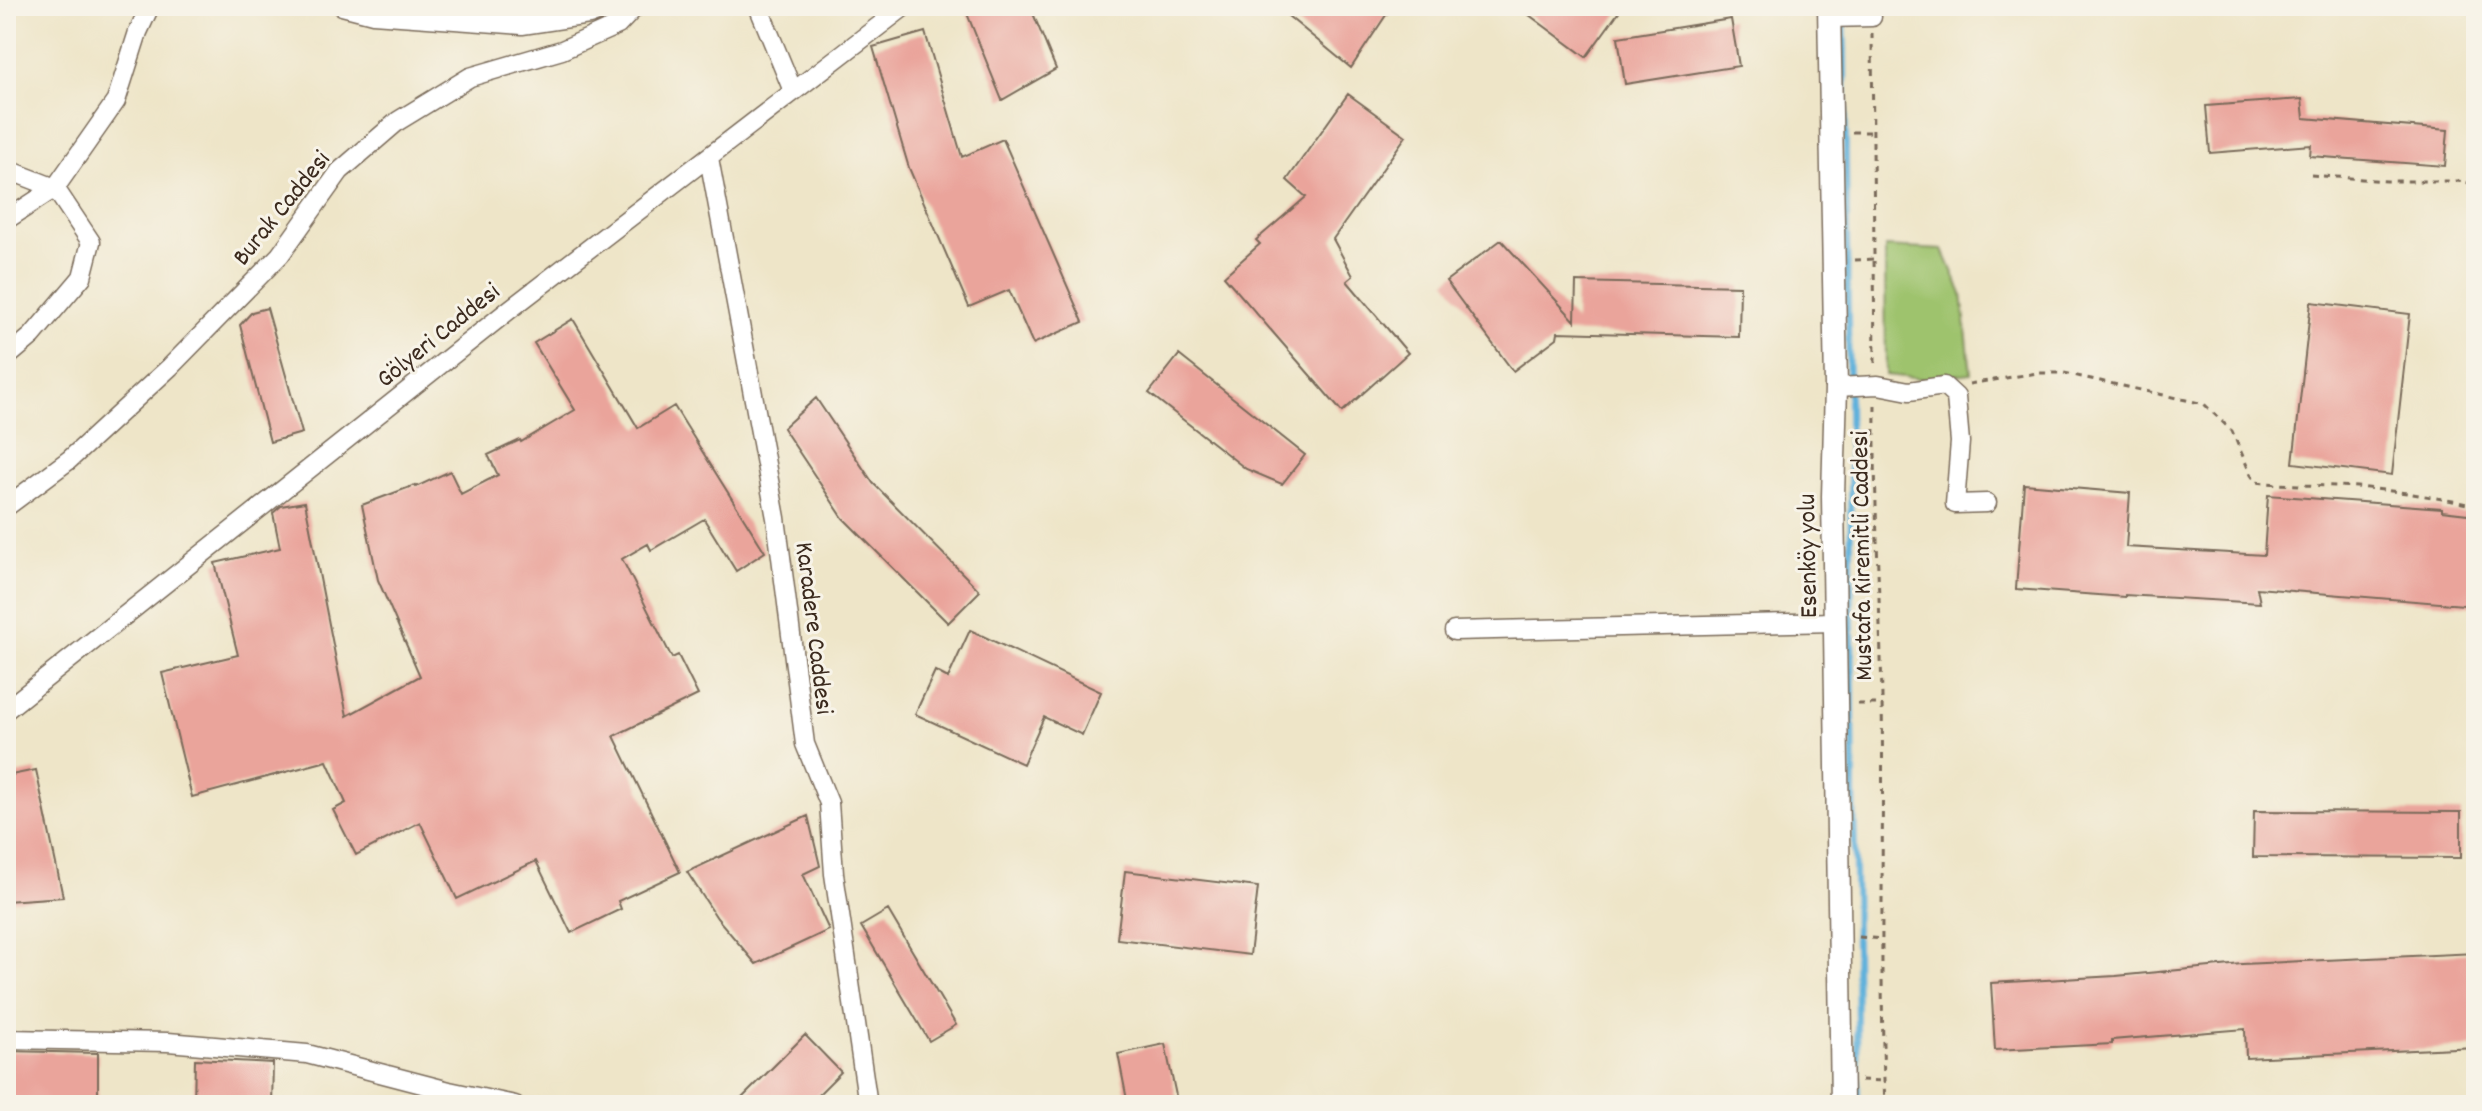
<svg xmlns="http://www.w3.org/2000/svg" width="2482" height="1111" font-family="Dekko,sans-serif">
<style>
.green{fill:#9ec36d;stroke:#6c7646;stroke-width:2}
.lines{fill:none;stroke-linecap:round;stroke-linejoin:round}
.stream{stroke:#5fb1db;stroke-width:6}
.building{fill:#eaa49b}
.minor-casing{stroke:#7a6b5a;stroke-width:21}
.tertiary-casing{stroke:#7a6b5a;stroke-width:25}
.path{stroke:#7a6b5a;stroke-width:3;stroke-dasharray:6 6;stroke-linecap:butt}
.minor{stroke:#fff;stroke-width:18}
.tertiary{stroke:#fff;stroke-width:22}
.labels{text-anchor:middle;stroke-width:6;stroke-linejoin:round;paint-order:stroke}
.street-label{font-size:26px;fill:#3b2a1e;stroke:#f7f3e8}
</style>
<rect width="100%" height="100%" fill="#f7f3e8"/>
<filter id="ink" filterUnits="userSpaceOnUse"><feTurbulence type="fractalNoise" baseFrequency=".0125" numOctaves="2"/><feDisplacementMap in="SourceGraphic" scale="16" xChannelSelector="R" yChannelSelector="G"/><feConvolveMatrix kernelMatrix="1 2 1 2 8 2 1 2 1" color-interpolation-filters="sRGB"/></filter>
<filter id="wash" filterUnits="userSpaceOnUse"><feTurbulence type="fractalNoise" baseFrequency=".006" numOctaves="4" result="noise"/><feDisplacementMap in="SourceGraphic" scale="32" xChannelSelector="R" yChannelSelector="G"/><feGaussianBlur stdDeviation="1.8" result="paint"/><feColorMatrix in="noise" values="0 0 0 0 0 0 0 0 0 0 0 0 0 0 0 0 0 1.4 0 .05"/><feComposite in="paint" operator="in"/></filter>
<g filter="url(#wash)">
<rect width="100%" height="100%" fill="#eee5c8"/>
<path class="green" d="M1885,247L1943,250L1962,294L1971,373L1923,379L1886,375Z"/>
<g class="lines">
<path class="stream" d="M1844,6L1858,1105"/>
</g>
<g id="blocks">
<path class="building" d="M964,6H1030L1056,69L1002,100Z
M1276,6H1392L1351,68Z
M1517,6H1623L1586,57Z
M1731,19L1739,66L1625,84L1618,37Z
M925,32L962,157L1003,139L1083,322L1033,344L1009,290L969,307L909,168L873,47Z
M1348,94L1406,136L1333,239L1353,276L1347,281L1408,353L1342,412L1224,276L1260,244L1256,240L1306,197L1287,180Z
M2302,99L2304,118L2448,130L2445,166L2310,156L2311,145L2210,153L2206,106Z
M1501,240L1575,321L1576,282L1740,286L1739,337L1558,332L1557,338L1513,371L1446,281Z
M2311,302L2410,314L2392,475L2293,463Z
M267,308L302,433L270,442L240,325L252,312Z
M573,319L638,428L674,406L765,552L736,571L704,519L651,550L648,544L622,559L672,658L678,655L698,695L614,736L680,872L618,901L621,909L571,933L536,861L457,899L420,822L356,855L333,810L346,803L327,761L192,797L162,673L238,655L215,563L280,548L273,513L281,506L305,502L347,716L420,676L378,580L362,505L415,485L416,487L450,471L461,494L498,475L488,455L520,440L521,442L575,410L534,343Z
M1179,355L1305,455L1282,484L1246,469L1149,393Z
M816,398L873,483L980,591L948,623L843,518L783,428Z
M2024,484L2130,493L2126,547L2264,555L2268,495L2442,508V511L2476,515V606L2257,588L2260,603L2125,595V597L2016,589Z
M970,630L1101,692L1082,735L1044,717L1023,764L915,714L935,671L948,678Z
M36,770L63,897L6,901V776Z
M2254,811L2461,812V858L2253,857Z
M808,816L820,866L803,874L829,930L756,964L717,918L687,872Z
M1125,871L1258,887L1250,955L1117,939Z
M888,910L956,1025L929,1041L861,926Z
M2476,953V1047L2246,1058L2245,1029L2112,1040V1044L1995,1050L1991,983L2116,976L2242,964Z
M805,1035L841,1072L808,1105H735Z
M1165,1044L1178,1105H1128L1118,1054Z
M6,1051L98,1053V1105H6Z
M195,1059L273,1063L272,1105H194Z"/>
</g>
</g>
<g filter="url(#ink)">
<use href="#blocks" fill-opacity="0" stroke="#7a6b5a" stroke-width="2"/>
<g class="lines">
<g class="minor-casing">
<path id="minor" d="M342,6L373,14L522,25L589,15L613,6
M758,6L793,91
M1829,18L1872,17
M444,19L471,6
M709,158L776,518L805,744L829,803L834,874L868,1105
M6,169L55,188L91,242L82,277L32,336L6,358
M6,220L55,188L116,101L138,32L150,6
M1836,387L1878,385L1909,391L1944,386L1956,397L1960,442L1955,504L1987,503
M6,507L69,460L170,367L280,255L340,171L398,121L470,77L562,50L618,25L636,6
M1454,631L1835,622
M6,710L509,310L905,6
M6,1039L168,1042L307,1054L449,1091L515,1105"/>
</g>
<g class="tertiary-casing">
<path id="tertiary" d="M1829,6L1836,387L1833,496L1842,1105"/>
</g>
<path class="path" d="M1872,33L1875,365
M1852,132H1873
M2311,175L2387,181H2457L2476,184
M1855,260L1875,259
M1969,384L2037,373H2064L2204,404L2232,431L2251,475L2256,482C2290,486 2324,485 2357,487C2397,491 2437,497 2476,506
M1875,405C1874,503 1880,600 1882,697C1884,833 1879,969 1885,1105
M1858,704H1882
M1859,937L1883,939
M1861,1080L1884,1081"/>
<use href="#minor" class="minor"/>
<use href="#tertiary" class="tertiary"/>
</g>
</g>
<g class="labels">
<g class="street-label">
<text transform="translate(280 207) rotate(-51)" y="9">Burak Caddesi</text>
<text transform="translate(437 334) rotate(-39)" y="9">Gölyeri Caddesi</text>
<text transform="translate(1806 556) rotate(-91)" y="9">Esenköy yolu</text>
<text transform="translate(1860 556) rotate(-91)" y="9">Mustafa Kiremitli Caddesi</text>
<text transform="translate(816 628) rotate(83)" y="9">Karadere Caddesi</text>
</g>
</g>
<rect width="2482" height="1111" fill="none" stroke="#f7f3e8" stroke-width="32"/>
</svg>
